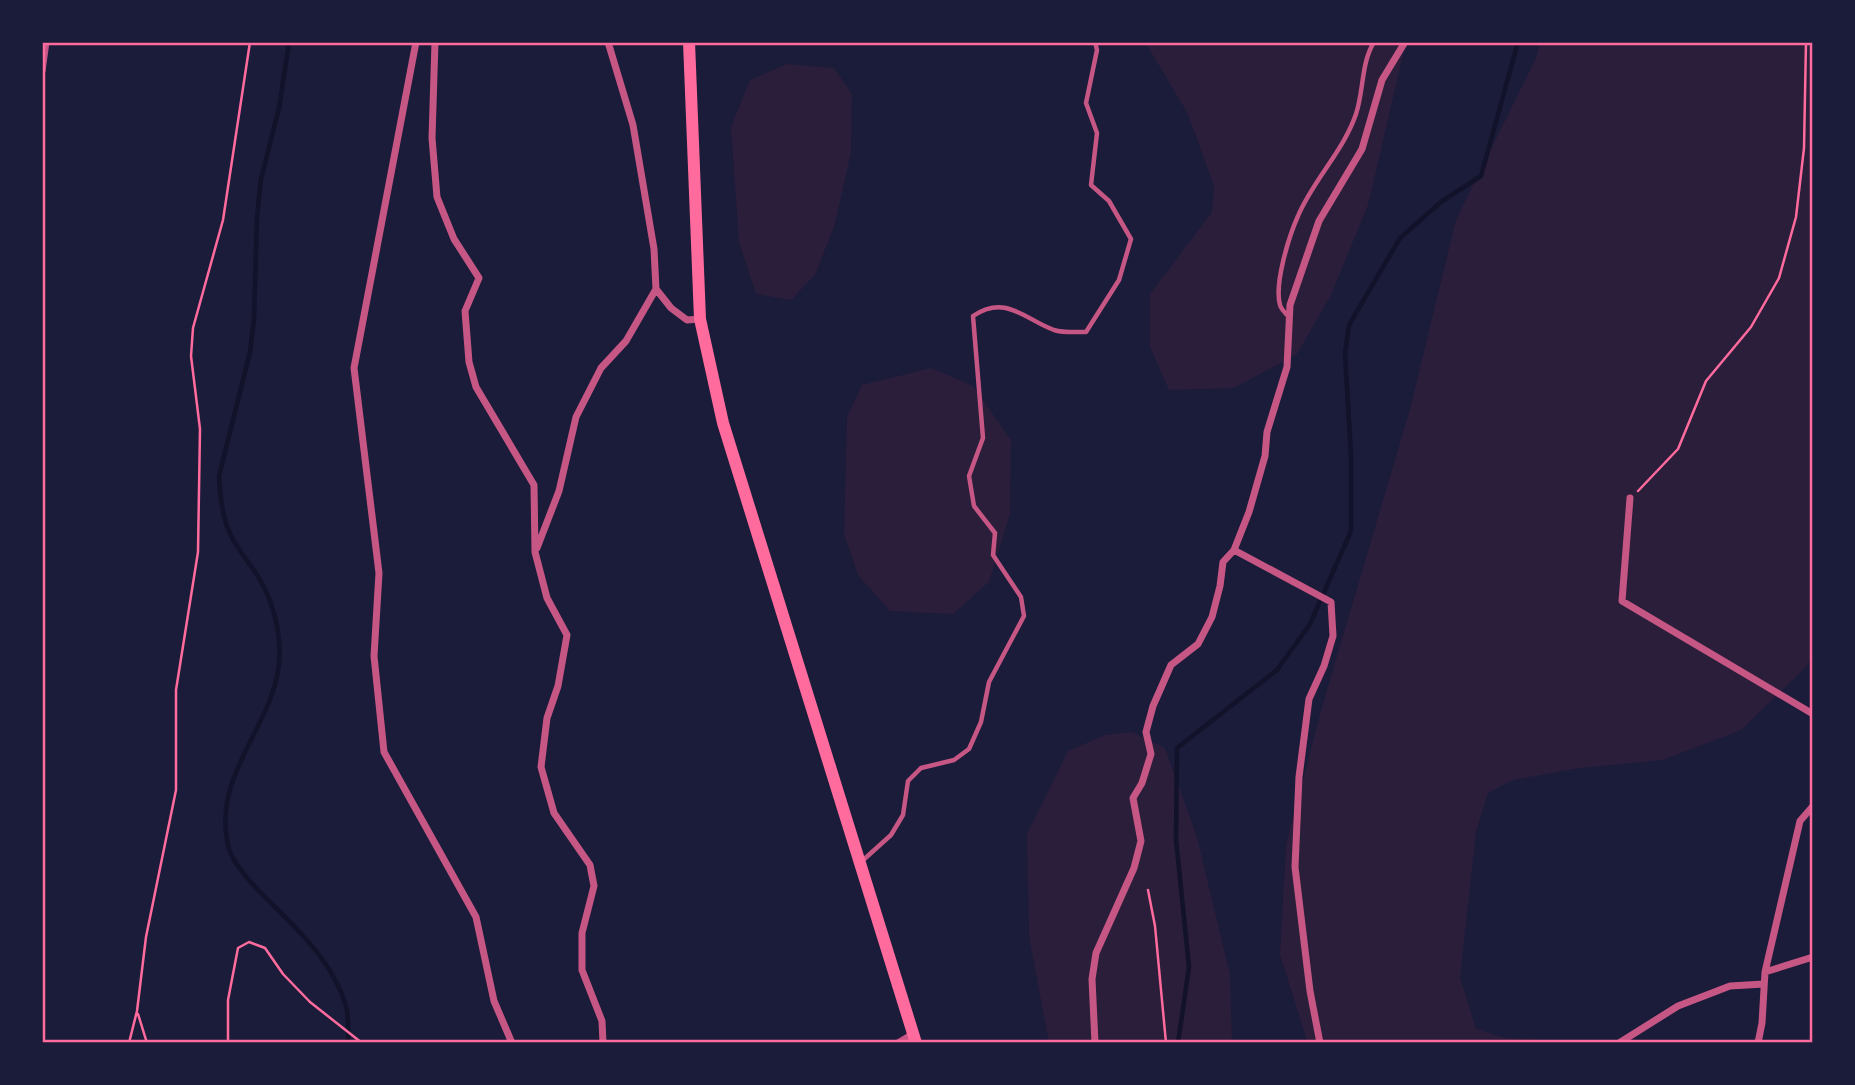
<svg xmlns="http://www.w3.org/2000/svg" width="1855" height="1085" font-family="'Work Sans',sans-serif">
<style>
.green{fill:#2a1e3b}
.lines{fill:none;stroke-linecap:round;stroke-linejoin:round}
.stream{stroke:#12122b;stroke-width:4.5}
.path{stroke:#ff6b9d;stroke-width:2.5}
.service{stroke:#c65784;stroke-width:4.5}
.minor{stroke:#c65784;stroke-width:7}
.secondary{stroke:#ff6b9d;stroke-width:12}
.neatline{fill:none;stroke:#ff6b9d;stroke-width:2.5}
</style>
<rect width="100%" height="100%" fill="#1b1b3a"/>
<path class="green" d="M1145,42H1406L1368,205L1331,295L1297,354L1234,388L1169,390L1150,347V294L1212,212L1214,186L1188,114Z
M1540,42H1813V658L1800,673L1741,730L1663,760L1580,768L1513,780L1488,793L1476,832L1460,977L1476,1029L1505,1038L1606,1043H1308L1280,955L1286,845L1322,707L1410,409L1456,220L1536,58Z
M787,64L834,68L852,94L851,153L834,227L815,275L791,300L756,294L739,242L731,127L750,80Z
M931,368L973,386L1011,440L1010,514L989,582L953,614L890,611L858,575L844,534L847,417L862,385Z
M1132,732L1165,748L1197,837L1230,975L1232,1043H1049L1029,936L1027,834L1068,751L1105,735Z"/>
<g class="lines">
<path class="stream" d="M289,42L279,108L261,179L257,217L254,319L250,352L219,476C220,492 221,508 226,523C231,540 243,555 253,569C272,595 282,632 279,664C273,726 212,775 228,845C231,862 252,884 264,896C297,929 332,960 346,1006C349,1018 348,1031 348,1043
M1178,1043L1189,967L1176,839L1177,748L1277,670L1310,624L1351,531V455L1345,354L1349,325L1400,238L1441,202L1481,176L1518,42"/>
<path class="path" d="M1638,491L1678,449L1706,381L1751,327L1779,278L1796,217L1804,148L1806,42
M1148,890L1155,926L1166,1043
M138,1014L147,1043
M129,1043L137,1011L146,937L176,790V690L198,552L200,429L191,356L193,328L223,220L250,42
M228,1043V1000L238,948L249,942L265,948L283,974L310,1002L362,1043"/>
<path class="service" d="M1289,317C1286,314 1281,309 1280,305C1274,284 1289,236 1298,216C1313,180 1343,152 1356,114C1364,90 1361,63 1374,42
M861,862L891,835L903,815L908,781L921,768L954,760L969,749L981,722L989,682L1024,616L1021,597L993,555L995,533L974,506L969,476L983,438L973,316C1006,294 1024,319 1054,330C1063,333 1076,332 1086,332L1119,280L1131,239L1109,201L1091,185L1097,133L1086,103L1097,50L1095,42"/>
<path class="minor" d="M416,42L354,368L379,573L374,656L384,752L476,917L494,1001L512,1043
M435,42L432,138L437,197L454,239L479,278L465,311L469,362L476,387L534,485L535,552L547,598L567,635L558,686L547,718L541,767L554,813L590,865L594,886L582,933V970L602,1021L603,1043
M608,42L633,125L654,249L656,289
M42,71L46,42
M1630,498L1622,601L1813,714
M537,548L559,491L576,417L601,368L626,341L656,289L671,308L687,320L700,319
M1234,550L1331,602L1333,636L1324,666L1309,699L1299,777L1295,867L1310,991L1320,1043
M1765,972L1813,957
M898,1043L913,1034
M1095,1043L1092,979L1096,953L1134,868L1141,841L1133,798L1142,783L1151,754L1146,732L1153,706L1171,665L1198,644L1212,617L1220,586L1223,562L1234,550L1249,512L1265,456L1267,432L1287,367L1290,305L1319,221L1362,149L1382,80L1405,42
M1619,1043L1678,1006L1730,986L1764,984
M1758,1043L1762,1023L1765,972L1800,821L1813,806"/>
<path class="secondary" d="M689,42L700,319L723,423L916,1043"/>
</g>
<rect width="1855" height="1085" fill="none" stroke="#1b1b3a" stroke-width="88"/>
<rect x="44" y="44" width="1767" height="997" class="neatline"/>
</svg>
